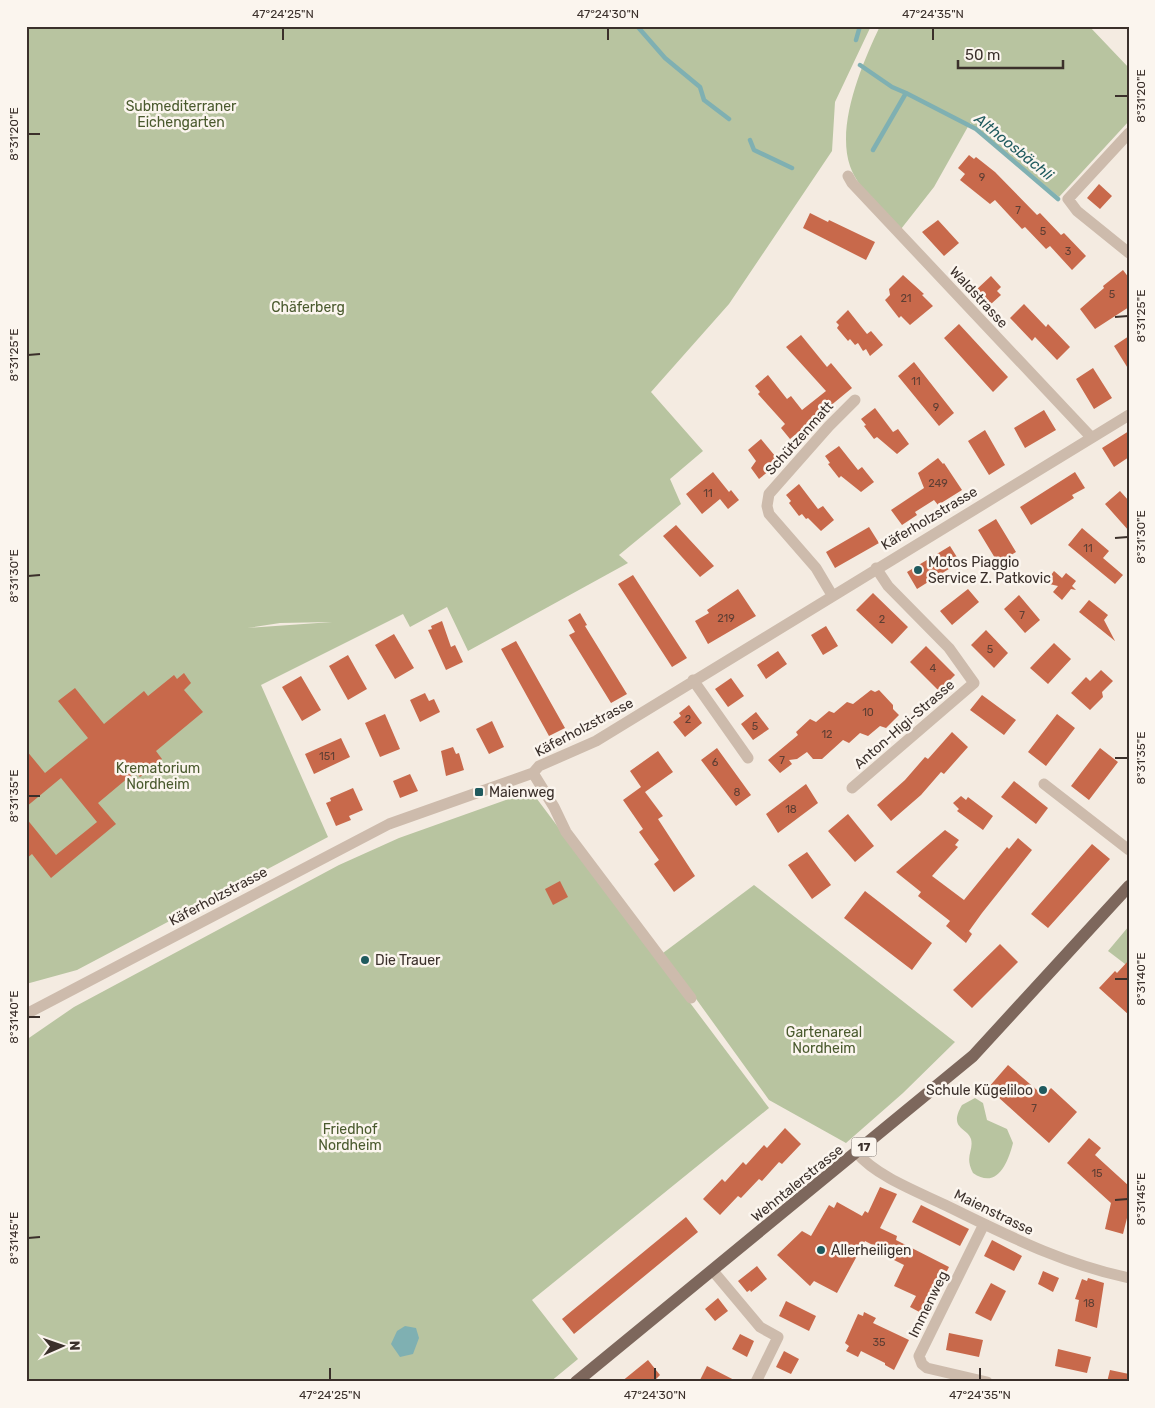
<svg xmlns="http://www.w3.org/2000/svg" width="1155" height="1408" font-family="Rubik,sans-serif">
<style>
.green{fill:#b8c4a0;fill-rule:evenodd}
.water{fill:#7fb0b2}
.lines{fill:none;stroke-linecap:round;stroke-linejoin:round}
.stream{stroke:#7fb0b2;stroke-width:4.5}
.building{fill:#c8694b}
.street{stroke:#cdbbac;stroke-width:11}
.primary{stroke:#7d675c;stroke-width:12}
.ticks{fill:none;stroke:#3b302b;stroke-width:2}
.poi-dot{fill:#1f5a5e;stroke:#fbf5ee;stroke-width:2}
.labels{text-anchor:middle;stroke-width:5;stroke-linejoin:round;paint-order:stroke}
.number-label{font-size:11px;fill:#5e3e33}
.shield{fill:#fbf5ee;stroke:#756b66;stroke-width:1}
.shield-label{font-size:12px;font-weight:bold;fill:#3b302b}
.park-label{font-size:14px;fill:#4a5a2e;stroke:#fbf5ee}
.street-label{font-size:14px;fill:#3b302b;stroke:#fbf5ee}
.poi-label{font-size:14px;fill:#3b302b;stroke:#fbf5ee;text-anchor:start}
.water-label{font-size:15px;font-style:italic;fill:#1f5a5e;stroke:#fbf5ee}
.neatline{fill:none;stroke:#3b302b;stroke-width:2}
.ticks-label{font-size:12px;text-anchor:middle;fill:#3b302b}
</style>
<rect width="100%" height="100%" fill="#f4ebe1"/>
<path class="green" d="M26,26H871L835,102L832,151L729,304L651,392L703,451L670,479L681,504L619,555L628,563L468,651L447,607L410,627L403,614L261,685L328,837L77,970L26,984ZM332,622L247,628L280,623Z
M880,26H1089L1129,68V121L1059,197L970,123L934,187L901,229C883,211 859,191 850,166C836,125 862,64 880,26Z
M531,791L769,1108L532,1300L578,1359L550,1382H26V1040L74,1007L339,865L399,838Z
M754,885L955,1042L903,1093L846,1143L769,1100L663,953Z
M1129,926V967L1108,951Z
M975,1098L983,1103L987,1120L1007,1129L1013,1143C1008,1163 997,1190 973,1173C964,1156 974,1151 971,1139C967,1127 948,1129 962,1105Z"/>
<path class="water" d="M405,1326L416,1328L419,1338L413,1354L400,1357L391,1344L397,1331Z"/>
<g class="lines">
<path class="stream" d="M637,26L665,58L700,87L704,100L729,119
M856,40L860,26
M860,65L892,87L906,93
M750,140L754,150L792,168
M873,150L906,93L976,129L1058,199"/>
</g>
<path class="building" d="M969,155L974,159L976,157L995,172L1037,215L1040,213L1061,235L1064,233L1086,256L1072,270L1050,246L1046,249L1025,227L1022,229L995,200L990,204L960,180L965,174L958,168Z
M1099,184L1112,196L1100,209L1087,198Z
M810,213L828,222L829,220L875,242L866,260L803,228Z
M938,220L959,243L944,256L922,232Z
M1123,270L1129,278V307L1095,329L1080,309L1104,288L1103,286Z
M903,275L924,294L922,295L933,306L910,325L901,316L899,318L885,300L890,295L889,289Z
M991,276L1001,287L997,291L1001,295L991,304L977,289Z
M1024,304L1046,327L1048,324L1070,347L1057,360L1035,337L1032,341L1010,318Z
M848,310L867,334L871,331L883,345L870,356L866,349L863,351L858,343L855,345L850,339L848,341L837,328L839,325L836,322Z
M959,324L1008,377L993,392L944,338Z
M801,335L827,367L831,363L852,388L790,439L781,428L785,424L758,394L760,392L755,386L768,375L787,399L791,396L802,410L826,391L786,347Z
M1129,336V370L1114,346Z
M914,362L954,413L939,426L898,376Z
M1093,368L1112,398L1094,409L1076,379Z
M875,408L893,432L898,429L909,444L897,454L877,437L874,439L864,426L866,425L861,419Z
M1044,410L1056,430L1025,448L1014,428Z
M985,430L1005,465L989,475L968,441Z
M1129,431V457L1114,467L1102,448Z
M761,439L780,462L759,479L751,468L756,461L748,450Z
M839,446L858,470L862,467L874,482L861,492L841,476L839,478L828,464L830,463L825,456Z
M938,458L943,464L944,463L962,490L938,505L934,500L915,512L917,515L902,525L891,510L924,488L918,473Z
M713,472L729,492L731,490L739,500L728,509L720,499L702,514L686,494Z
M1075,472L1085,488L1072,495L1074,498L1031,525L1020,507Z
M799,484L818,509L823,506L834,520L821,531L808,518L806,519L802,514L799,516L789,503L791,501L786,495Z
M1120,491L1129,501V531L1105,504Z
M996,519L1016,552L998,563L978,530Z
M676,525L714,566L700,577L663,536Z
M869,527L879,543L835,568L826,552Z
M1082,528L1109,551L1103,558L1123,575L1115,584L1068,545Z
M950,546L960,562L917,589L907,572Z
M1054,571L1062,578L1066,573L1076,581L1072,586L1076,590L1071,589L1062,600L1053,592L1058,586L1045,583Z
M633,575L687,658L672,667L618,584Z
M738,589L756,616L708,644L695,621L709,613L707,610Z
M968,589L979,602L952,625L940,611Z
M873,593L908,627L892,644L856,610Z
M1019,595L1040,620L1025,633L1004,609Z
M1089,600L1108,615L1104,620L1115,641L1079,612Z
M580,613L587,625L585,626L627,694L611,703L569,635L575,632L568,620Z
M442,621L451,647L455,645L463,662L446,670L428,630L432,629L431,626Z
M826,626L838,646L823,655L811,635Z
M986,630L1008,653L994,668L971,645Z
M394,634L414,668L395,679L375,645Z
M516,641L565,728L549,736L501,649Z
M1054,643L1071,659L1048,684L1030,668Z
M926,646L955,675L939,691L910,662Z
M778,651L787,664L766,679L757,665Z
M348,655L367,689L348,700L329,666Z
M1101,670L1113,681L1102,692L1103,697L1090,710L1071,693L1086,677L1090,681Z
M184,673L191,683L184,690L203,712L156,751L162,759L140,777L135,772L98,803L116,824L51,878L32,854L26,859V818L56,855L97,822L61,778L26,807V750L45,773L88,738L58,701L75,688L104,724L144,691L148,696L174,675L177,679Z
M301,676L321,710L302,721L282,687Z
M731,678L744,696L728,707L715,689Z
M871,690L875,692L879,690L893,705V709L899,715L886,728L880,726L868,736L860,733L849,743L843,740L822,759H813L807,752L797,759L789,760L792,764L780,773L768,760L798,735L796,732L810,719L816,722L829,711L834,713L847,702L853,704Z
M425,693L429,701L434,699L440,712L420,722L410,700Z
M982,695L1016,720L1004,735L970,710Z
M689,705L702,723L685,737L673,722L681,716L679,713Z
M756,712L769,729L753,740L741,724Z
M385,714L400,749L380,757L365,723Z
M1057,714L1075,728L1046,766L1028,752Z
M492,721L504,747L489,754L476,729Z
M952,732L968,747L944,774L941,772L921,795L891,821L877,805L905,780L925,757L928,759Z
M341,738L350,757L314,774L305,754Z
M453,747L456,754L459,753L464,770L446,776L441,751Z
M717,748L751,795L736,806L701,760Z
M1100,748L1118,762L1089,800L1071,786Z
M658,751L673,772L645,792L663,816L658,819L695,876L674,892L654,864L659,860L639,832L643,829L623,800L641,787L630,771Z
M410,774L418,791L400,798L393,781Z
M1014,781L1048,808L1036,824L1001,797Z
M806,784L818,803L778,833L766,814Z
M353,788L363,810L349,816L351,820L336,826L326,803L331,801L330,798Z
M961,796L966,800L968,797L993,816L983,830L957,811L959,809L953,803Z
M848,814L874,846L855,862L828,831Z
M945,830L959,840L955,845L958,847L932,876L964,900L1007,847L1009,849L1018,838L1032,850L982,913L969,931L972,934L966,943L946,926L950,921L918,896L921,892L896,872Z
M1092,844L1110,859L1048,928L1031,914Z
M807,852L831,885L812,899L788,865Z
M560,881L568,897L553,905L545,889Z
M865,891L932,943L912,970L844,918Z
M1000,944L1018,962L972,1008L953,990Z
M1129,960V1015L1099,988L1115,971L1117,973Z
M1008,1065L1044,1096L1051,1088L1077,1112L1049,1143L988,1088Z
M785,1128L801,1144L782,1164L779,1162L762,1181L759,1179L741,1198L738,1196L720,1215L703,1199L722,1179L725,1182L743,1162L746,1165L764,1145L767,1148Z
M1089,1138L1101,1148L1095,1155L1129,1186V1210L1123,1234L1105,1229L1111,1203L1067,1163Z
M880,1187L897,1194L880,1228L897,1236L896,1240L949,1267L925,1315L910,1307L916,1296L894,1286L904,1265L886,1256L888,1253L865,1241L837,1293L814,1281L810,1286L777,1255L802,1231L811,1236L829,1205L834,1208L837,1202L862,1216L865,1211L868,1213Z
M921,1205L969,1229L960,1246L912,1222Z
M686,1217L698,1232L574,1334L562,1319Z
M992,1240L1022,1256L1014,1271L984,1256Z
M757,1266L767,1279L751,1292L750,1290L747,1292L738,1281Z
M1043,1271L1059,1278L1053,1292L1038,1284Z
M1088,1278L1104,1283L1097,1328L1075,1321L1079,1300L1075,1299L1082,1279L1087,1281Z
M991,1283L1006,1291L991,1321L975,1313Z
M718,1298L728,1311L715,1321L705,1309Z
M786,1301L816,1316L809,1331L779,1316Z
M864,1312L876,1318L873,1323L909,1340L894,1370L885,1365V1363L861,1351L858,1357L846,1351L849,1346L845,1343L858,1314L863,1316Z
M949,1333L983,1340L979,1357L946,1350Z
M740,1334L754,1341L747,1357L732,1349Z
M1058,1349L1091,1357L1087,1373L1055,1366Z
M784,1351L799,1359L791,1374L776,1367Z
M648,1360L660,1375L653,1382H621Z
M707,1366L738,1382H699Z
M1110,1370L1129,1374V1382H1107Z"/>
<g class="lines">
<path class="street" d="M1129,133L1068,199L1077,211L1129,253
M848,176L852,183L1091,437
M832,595L816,568L769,514L767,506L769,494L829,426L855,400
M693,680L748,758
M533,773L554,807L566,832L691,998
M1044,784L1129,850
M852,788L974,683L949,648L888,586L876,568
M26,1014L389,824L533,773L539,766L596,741L1129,415
M857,1153C876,1176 918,1192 945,1205C1007,1235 1060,1263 1129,1278
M984,1224L919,1356L922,1364L927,1368L987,1382
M713,1271L760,1327L778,1337L756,1382"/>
<path class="primary" d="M576,1382L973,1056L1129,886"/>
</g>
<path class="ticks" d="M283,28V40M608,28V40M933,28V40M1115,96H1128M28,134H40M1115,317L1128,316M28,355L40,354M1115,538L1128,537M28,576L40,575M1115,758H1128M28,796H40M1115,979H1128M28,1017H40M1115,1200L1128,1199M28,1238L40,1237M330,1368V1380M655,1368V1380M980,1368V1380"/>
<g class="poi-dot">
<circle cx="918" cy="570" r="5"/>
<rect x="474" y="787" width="10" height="10" rx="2.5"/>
<circle cx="365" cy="960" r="5"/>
<circle cx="1043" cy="1090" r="5"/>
<circle cx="821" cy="1250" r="5"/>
</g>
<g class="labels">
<g class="number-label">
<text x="982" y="181">9</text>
<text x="1018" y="214">7</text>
<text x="1043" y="235">5</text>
<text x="1068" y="255">3</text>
<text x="1112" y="298">5</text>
<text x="906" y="302">21</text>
<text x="916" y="385">11</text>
<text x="936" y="411">9</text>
<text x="938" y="487">249</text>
<text x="708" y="497">11</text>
<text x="1088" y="552">11</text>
<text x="1022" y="619">7</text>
<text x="726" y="622">219</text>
<text x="882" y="623">2</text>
<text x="990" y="653">5</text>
<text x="933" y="672">4</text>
<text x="868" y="716">10</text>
<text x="688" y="723">2</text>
<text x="755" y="730">5</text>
<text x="827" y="738">12</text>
<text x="327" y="760">151</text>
<text x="782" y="764">7</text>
<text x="715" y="766">6</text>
<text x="737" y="796">8</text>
<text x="791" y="813">18</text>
<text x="1034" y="1112">7</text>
<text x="1097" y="1177">15</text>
<text x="1089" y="1307">18</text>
<text x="879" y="1346">35</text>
</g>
<rect class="shield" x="851.5" y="1137.5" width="25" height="19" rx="4"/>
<g class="shield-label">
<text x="864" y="1151">17</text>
</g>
<g class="park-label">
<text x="181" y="111">Submediterraner<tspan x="181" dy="16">Eichengarten</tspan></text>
<text x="308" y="312">Chäferberg</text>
<text x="158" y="773">Krematorium<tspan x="158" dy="16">Nordheim</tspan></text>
<text x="824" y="1037">Gartenareal<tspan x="824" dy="16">Nordheim</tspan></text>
<text x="350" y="1134">Friedhof<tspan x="350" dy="16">Nordheim</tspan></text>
</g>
<g class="street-label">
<text transform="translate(979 297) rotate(47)" y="5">Waldstrasse</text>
<text transform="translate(799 438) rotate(-48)" y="5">Schützenmatt</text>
<text transform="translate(929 518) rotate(-31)" y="5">Käferholzstrasse</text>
<text transform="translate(904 724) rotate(-41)" y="5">Anton-Higi-Strasse</text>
<text transform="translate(584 727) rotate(-28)" y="5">Käferholzstrasse</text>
<text transform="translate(218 896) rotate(-28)" y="5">Käferholzstrasse</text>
<text transform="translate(797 1183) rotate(-39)" y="5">Wehntalerstrasse</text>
<text transform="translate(994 1212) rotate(26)" y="5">Maienstrasse</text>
<text transform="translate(928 1304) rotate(-64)" y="5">Immenweg</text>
</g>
<g class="poi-label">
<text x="928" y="567">Motos Piaggio<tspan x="928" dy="16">Service Z. Patkovic</tspan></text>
<text x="489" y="797">Maienweg</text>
<text x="375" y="965">Die Trauer</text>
<text x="1033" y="1095" text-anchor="end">Schule Kügeliloo</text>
<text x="831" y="1255">Allerheiligen</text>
</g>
<g class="water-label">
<text transform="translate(1014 147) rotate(39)" y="5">Althoosbächli</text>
</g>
</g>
<rect width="1155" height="1408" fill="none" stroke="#fbf5ee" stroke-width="55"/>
<g transform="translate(62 1346) rotate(88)" stroke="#fbf5ee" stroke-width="4" paint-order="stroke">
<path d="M0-4L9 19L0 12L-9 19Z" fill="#3b302b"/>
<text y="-8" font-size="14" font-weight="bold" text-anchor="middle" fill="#3b302b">N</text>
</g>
<path d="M958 60v8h105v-8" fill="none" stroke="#3b302b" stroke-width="2.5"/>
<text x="965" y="60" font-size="15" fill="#3b302b" stroke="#fbf5ee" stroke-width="4" paint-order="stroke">50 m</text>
<rect x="28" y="28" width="1100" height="1352" class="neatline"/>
<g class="ticks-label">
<text x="283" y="18">47°24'25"N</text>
<text x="608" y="18">47°24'30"N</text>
<text x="933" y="18">47°24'35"N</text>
<text transform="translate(1141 96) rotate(-90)" y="4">8°31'20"E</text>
<text transform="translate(14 134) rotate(-90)" y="4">8°31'20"E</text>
<text transform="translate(1141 316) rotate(-90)" y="4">8°31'25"E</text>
<text transform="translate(14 355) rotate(-90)" y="4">8°31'25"E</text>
<text transform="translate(1141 537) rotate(-90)" y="4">8°31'30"E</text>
<text transform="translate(14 576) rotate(-90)" y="4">8°31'30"E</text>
<text transform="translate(1141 758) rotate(-90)" y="4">8°31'35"E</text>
<text transform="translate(14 796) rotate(-90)" y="4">8°31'35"E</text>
<text transform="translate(1141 979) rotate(-90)" y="4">8°31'40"E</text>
<text transform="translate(14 1017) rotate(-90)" y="4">8°31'40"E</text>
<text transform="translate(1141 1199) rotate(-90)" y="4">8°31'45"E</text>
<text transform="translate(14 1238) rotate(-90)" y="4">8°31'45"E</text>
<text x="330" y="1399">47°24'25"N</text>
<text x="655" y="1399">47°24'30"N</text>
<text x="980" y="1399">47°24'35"N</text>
</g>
</svg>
